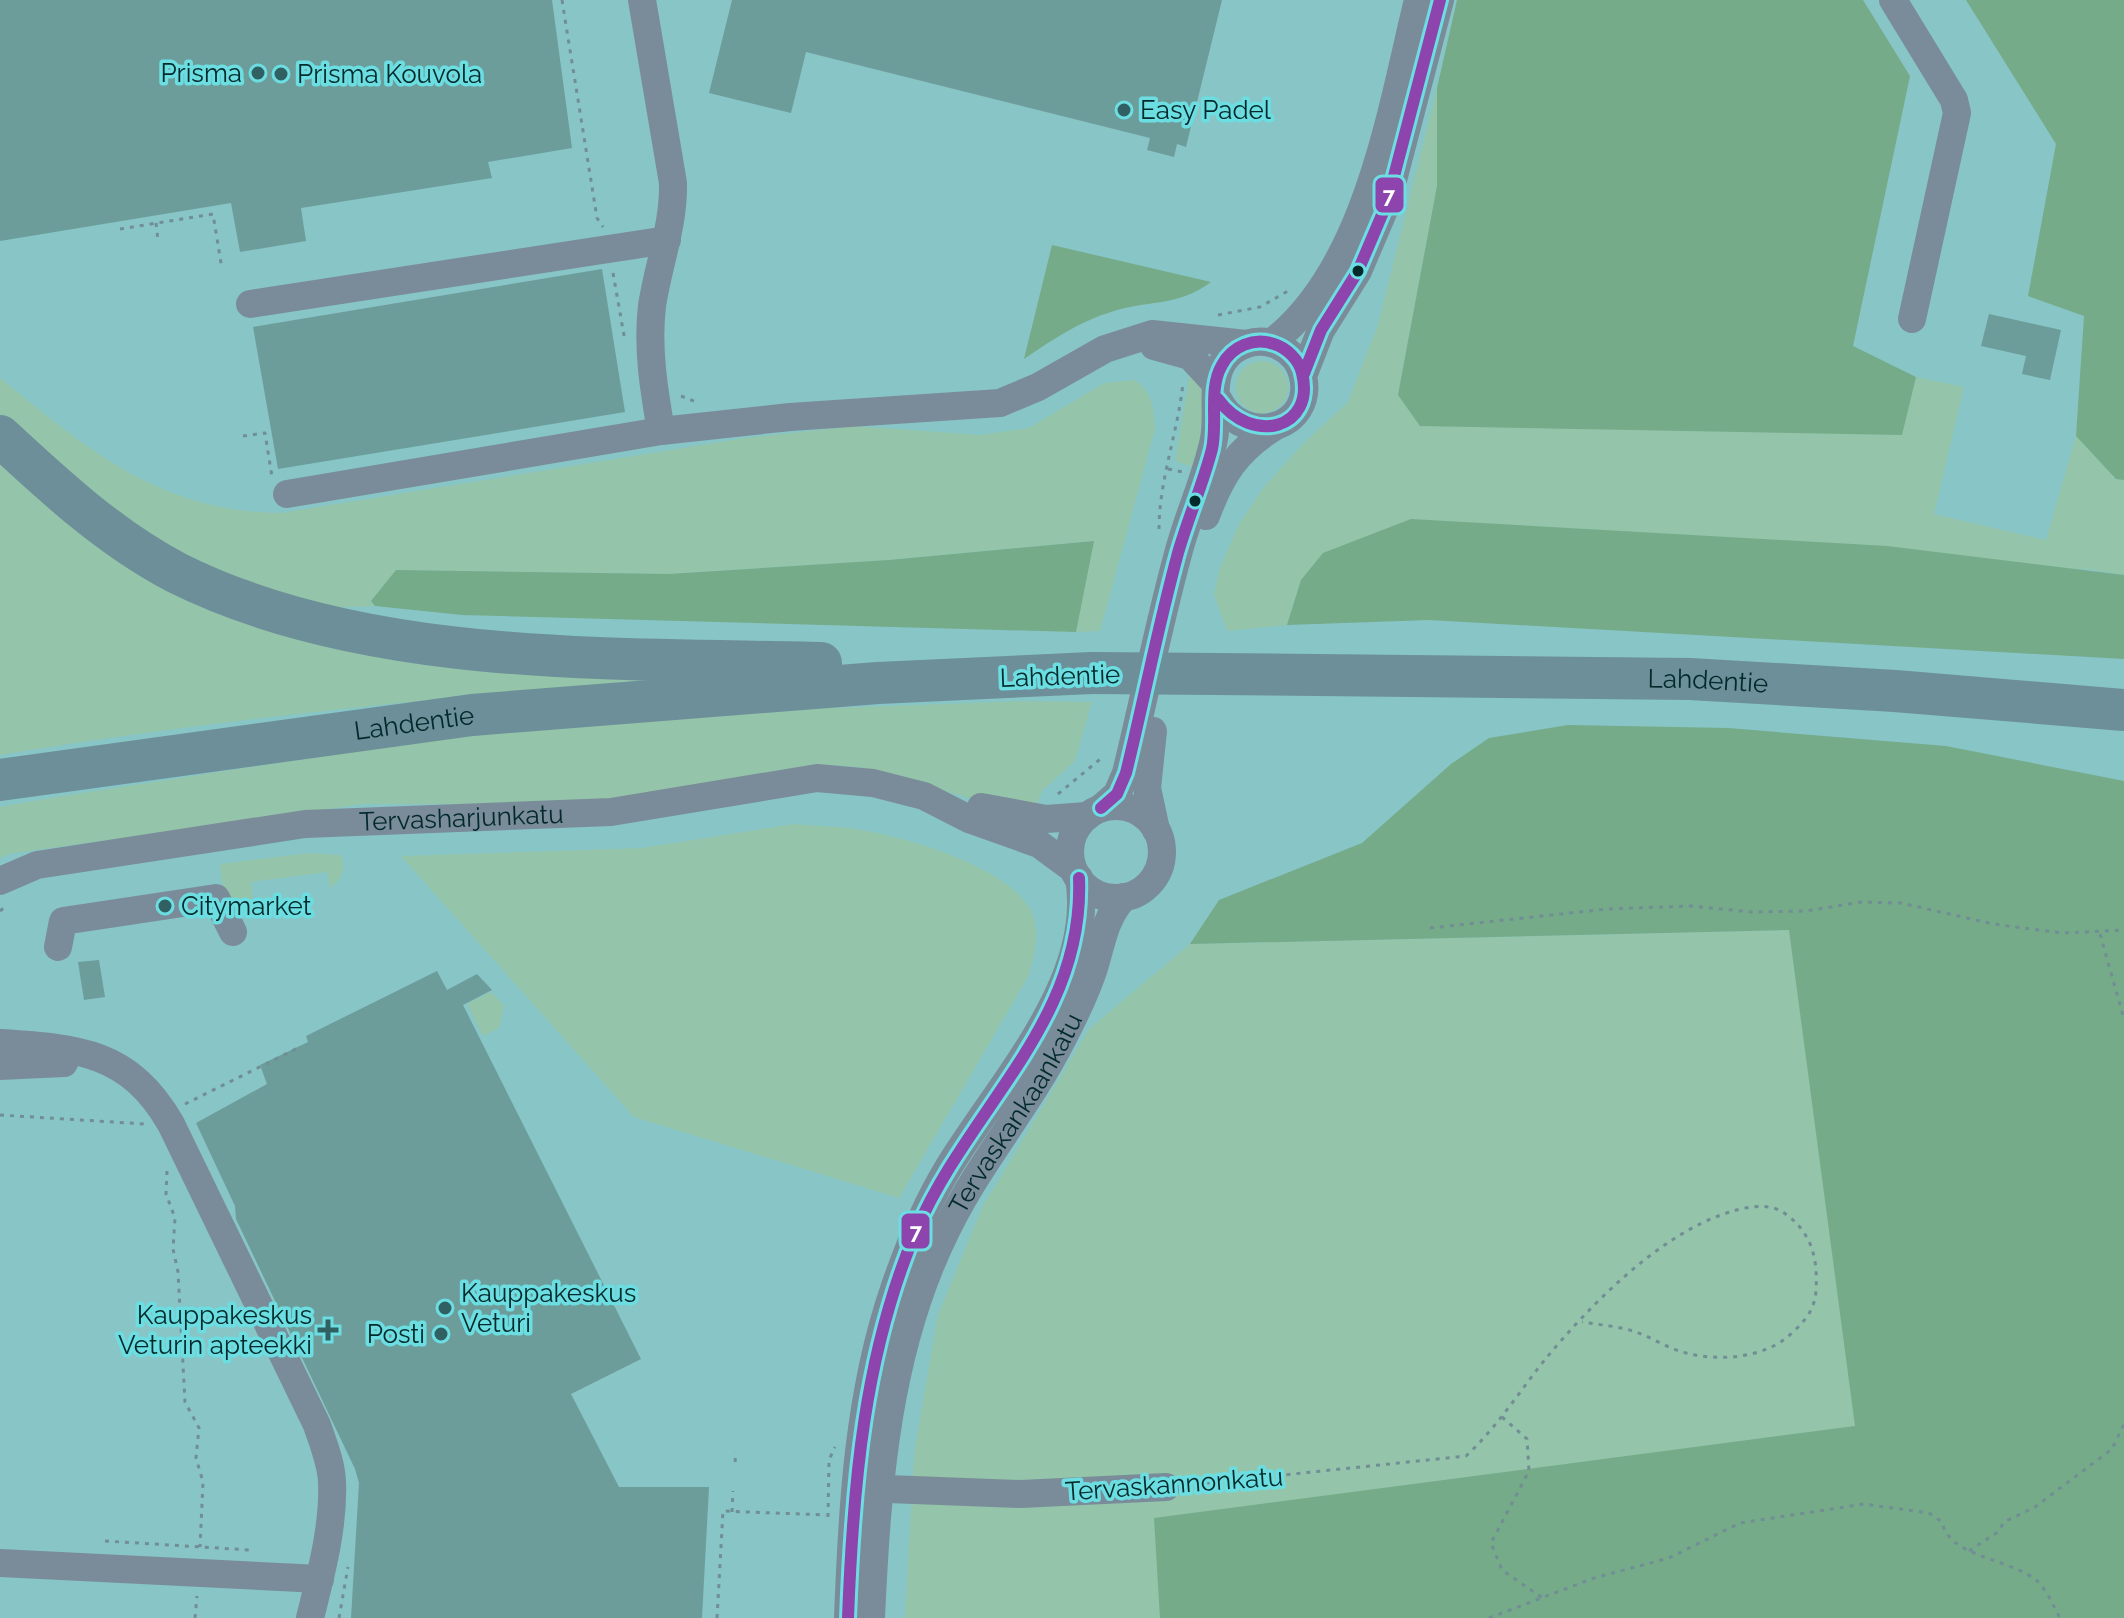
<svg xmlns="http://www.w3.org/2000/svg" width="2124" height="1618" font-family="Raleway,sans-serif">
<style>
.green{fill:#94c4a9}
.forest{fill:#75ab89}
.building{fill:#6c9d9a}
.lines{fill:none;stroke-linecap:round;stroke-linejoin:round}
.path{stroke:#718e95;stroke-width:3;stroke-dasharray:4 6;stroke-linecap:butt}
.minor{stroke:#7a8c99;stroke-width:28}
.highway{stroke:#6d8f99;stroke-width:42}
.highway-bridge{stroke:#6d8f99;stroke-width:42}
.bus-1-casing{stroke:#6cdee2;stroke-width:18}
.bus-1{stroke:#8e44ad;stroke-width:12}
.poi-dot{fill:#316062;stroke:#6cdee2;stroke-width:3}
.bus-dot{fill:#032a2b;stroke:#6cdee2;stroke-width:3}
.labels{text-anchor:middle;stroke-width:7;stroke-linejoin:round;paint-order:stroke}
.poi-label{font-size:26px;fill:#032a2b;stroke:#6cdee2;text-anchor:start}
.street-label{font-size:26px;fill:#032a2b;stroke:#6cdee2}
.line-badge{stroke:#6cdee2;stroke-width:3}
.badge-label{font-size:22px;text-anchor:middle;font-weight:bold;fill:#fff}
</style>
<rect width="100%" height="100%" fill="#87c5c7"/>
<path class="green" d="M1437,88V186L1398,395L1901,435L1916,377L1964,387L1934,514L2046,540L2076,436L2116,479L2124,480V575L2087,569L1301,580L1287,625L1227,631L1214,594L1219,571L1239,524L1263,488L1304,443L1348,402L1378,325Z
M1236 387a26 26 0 1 1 52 0a26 26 0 1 1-52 0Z
M1191,368L1211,405L1192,467L1175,461Z
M0,378C90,451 159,511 281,513L745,438L854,426L980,435L1029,428L1104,383L1135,380C1153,393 1154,408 1155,429L1100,631L1076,632L1093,541L889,560L669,574L396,570L371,601L368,599L375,606L325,608L169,555L0,419Z
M0,447L185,588L710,677C472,694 236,716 0,755Z
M1022,701L1092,702L1075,761L1042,791L1035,810L983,802L860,767L827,765L581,804H364L8,854L0,858V807L50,798L434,739L779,710Z
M794,824C814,826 835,826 856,829C903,836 1024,869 1035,922C1039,941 1033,959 1028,977L899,1198L634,1117L401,856L642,848Z
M308,853L341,855C346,870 342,879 330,888L327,872L251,882L253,901L239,909L222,883L220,864Z
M1789,930L1858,1428L1162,1618H905L914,1454L938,1315L982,1208L1089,1029L1190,944Z
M491,992L504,1005L499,1028L483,1036L467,1004Z"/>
<path class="forest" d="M1457,0H1863L1910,76L1853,346L1916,377L1902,435L1420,426L1398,395L1437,186V88Z
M1966,0H2124V480L2116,479L2076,436L2084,316L2028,296L2056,144Z
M1052,245L1211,282C1176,308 1149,299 1111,312C1078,322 1052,340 1024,359Z
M1411,519L1887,546L2124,575V659L1429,620L1287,625L1301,580L1323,553Z
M1094,541L1076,632L462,615L375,606L371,601L396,570L669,574L889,560Z
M1568,725L1728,728L1946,746L2124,781V1618H1160L1154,1518L1855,1426L1789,930L1190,944L1219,900L1362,843L1451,764L1489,738Z"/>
<path class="building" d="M0,0H552L572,148L488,162L492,178L301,208L306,241L240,252L231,203L0,241Z
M732,0H1222L1186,147L1177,144L1174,157L1147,150L1150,138L806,52L791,113L709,93Z
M602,269L625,412L278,469L253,327Z
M1989,314L2061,330L2050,380L2022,374L2026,356L1981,346Z
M99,960L105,997L84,1000L78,962Z
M437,971L447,990L477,974L492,990L463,1005L641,1359L571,1394L619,1487H709L702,1618H351L359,1483L355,1469L236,1219L235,1206L196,1123L267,1084L260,1065L308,1042L306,1036Z"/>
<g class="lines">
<path class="path" d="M562,0L597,218L603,227
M156,223L158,241
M120,229L213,214L222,269
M613,273L625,341
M1218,315L1260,307L1288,291
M681,396L696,402
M243,436L265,433L272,477
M1168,469L1183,472
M1159,529C1159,480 1178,432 1183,383
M1058,794L1104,756
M0,911L7,905
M1430,928L1607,909L1691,906L1752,912L1806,911L1861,902L1901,903L1993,924L2062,933L2124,930
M2100,934L2124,1019
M185,1104L298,1048
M0,1115L144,1124
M167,1171L166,1194L175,1218L173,1249L178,1272L185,1402L199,1428L196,1458L203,1482L200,1547
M1502,1417L1527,1439L1529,1471L1491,1543L1502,1570L1544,1599
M735,1462L736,1452
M1187,1485L1466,1456C1496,1428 1518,1394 1543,1362C1589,1306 1660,1233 1730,1212C1749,1206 1771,1202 1787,1215C1812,1234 1818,1259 1816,1290C1815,1308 1807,1319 1794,1331C1768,1358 1721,1362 1686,1353C1669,1349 1653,1338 1636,1332C1619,1326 1600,1325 1582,1322
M732,1512L733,1491
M828,1517L829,1460L835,1447
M105,1541L249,1550
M1969,1551L1998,1532L2004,1522L2035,1507L2112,1449L2124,1424
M195,1618L197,1596
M339,1618L348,1567
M717,1618L723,1511L826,1515
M1489,1618L1594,1578L1669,1558L1740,1523L1864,1504L1929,1513L1942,1522C1949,1557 2008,1558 2036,1580C2047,1589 2053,1606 2060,1618"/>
<g class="minor">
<path d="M642,0L673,183C674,226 658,265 652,306C647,348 654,390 661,431"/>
<path d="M1893,0L1954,100L1957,113L1912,319"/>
<path d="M250,304L667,240"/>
<path d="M1271,343C1367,270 1391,110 1418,0"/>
<path d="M1154,346L1190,356L1216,384"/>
<path d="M1303,376L1321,330L1358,271L1387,203L1440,0"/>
<path d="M287,494L661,431L790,417L1000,403L1038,387L1105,349L1152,334L1246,344"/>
<path d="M1206,516C1221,475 1237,450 1274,427"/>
<path d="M1153,731L1147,788L1156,830"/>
<circle cx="1116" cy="852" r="46"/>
<path d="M981,807L1046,819L1087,816"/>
<path d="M1101,808L1117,794L1126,773C1144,700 1158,627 1178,554C1188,515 1206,478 1214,439C1219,414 1210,382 1223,362C1234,344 1258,337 1277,345C1290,351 1300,362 1303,376C1315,429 1243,449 1218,399"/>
<path id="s1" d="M0,881L37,865L305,824L611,812L817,778L873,783L924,796L969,819L1039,844L1073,869"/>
<path d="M58,947L63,921L216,898L233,932"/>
<path d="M0,1043C78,1048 129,1051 171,1124L317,1425C323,1443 331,1462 332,1481C334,1526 321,1574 310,1618"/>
<path d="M0,1066L64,1063"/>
<path d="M862,1488L1021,1494L1166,1487"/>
<path d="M0,1563L320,1579"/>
<path d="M848,1618C852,1509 858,1394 894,1289C908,1248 925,1206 948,1168C999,1084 1097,981 1079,878"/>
<path id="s2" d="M871,1618C877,1486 887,1347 948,1227C980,1162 1029,1105 1062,1040C1074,1017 1086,993 1094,968C1102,942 1105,917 1124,897"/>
</g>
<g class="highway">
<path d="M0,436C55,487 110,538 177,573C365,667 616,658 821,663"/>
<path id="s3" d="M1216,674L1690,679L1895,691L2124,710"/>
<path id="s4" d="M0,780L472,715L878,683L1092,673"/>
</g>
<path class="highway-bridge" d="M1092,673L1216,674"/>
<g class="bus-1-casing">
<path id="bus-1" d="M1303,376L1321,330L1358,271L1387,203L1440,0
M1101,808L1117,794L1126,773C1144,700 1158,626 1178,553C1188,518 1203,484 1212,449C1218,422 1208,389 1222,365C1232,346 1254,337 1274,344C1287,348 1299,360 1302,373C1316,429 1252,446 1218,399
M848,1618C853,1485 864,1354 916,1231C969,1107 1085,1022 1079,878"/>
</g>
<use href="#bus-1" class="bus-1"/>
</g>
<g class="poi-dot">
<circle cx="258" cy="73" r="8"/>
<circle cx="281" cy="74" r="8"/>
<circle cx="1124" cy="110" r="8"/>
<circle cx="165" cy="906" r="8"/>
<circle cx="445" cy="1308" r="8"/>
<path d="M324 1318h8v8h8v8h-8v8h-8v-8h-8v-8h8z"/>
<circle cx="441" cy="1334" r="8"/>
</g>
<g class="bus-dot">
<circle cx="1358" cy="271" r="7"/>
<circle cx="1195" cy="501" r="7"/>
</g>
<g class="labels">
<g class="poi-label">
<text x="242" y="82" text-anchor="end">Prisma</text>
<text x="297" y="83">Prisma Kouvola</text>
<text x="1140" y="119">Easy Padel</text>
<text x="181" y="915">Citymarket</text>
<text x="461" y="1302">Kauppakeskus<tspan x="461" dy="30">Veturi</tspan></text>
<text x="312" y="1324" text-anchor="end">Kauppakeskus<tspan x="312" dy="30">Veturin apteekki</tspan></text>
<text x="425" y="1343" text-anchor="end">Posti</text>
</g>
<g class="street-label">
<text transform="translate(1060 676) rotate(-2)" y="9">Lahdentie</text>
<text dy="9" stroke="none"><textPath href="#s3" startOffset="492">Lahdentie</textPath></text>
<text dy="9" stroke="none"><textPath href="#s4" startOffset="418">Lahdentie</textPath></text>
<text dy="9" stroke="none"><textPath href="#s1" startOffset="468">Tervasharjunkatu</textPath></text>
<text dy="9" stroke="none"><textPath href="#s2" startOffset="534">Tervaskankaankatu</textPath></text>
<text transform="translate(1174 1484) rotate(-4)" y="9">Tervaskannonkatu</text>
</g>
</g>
<g class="line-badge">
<rect x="1374" y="176" width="31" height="38" rx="8" fill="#8e44ad"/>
<rect x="900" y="1212" width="31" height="38" rx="8" fill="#8e44ad"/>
</g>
<g class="badge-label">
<text x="1389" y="203">7</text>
<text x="916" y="1239">7</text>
</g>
</svg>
